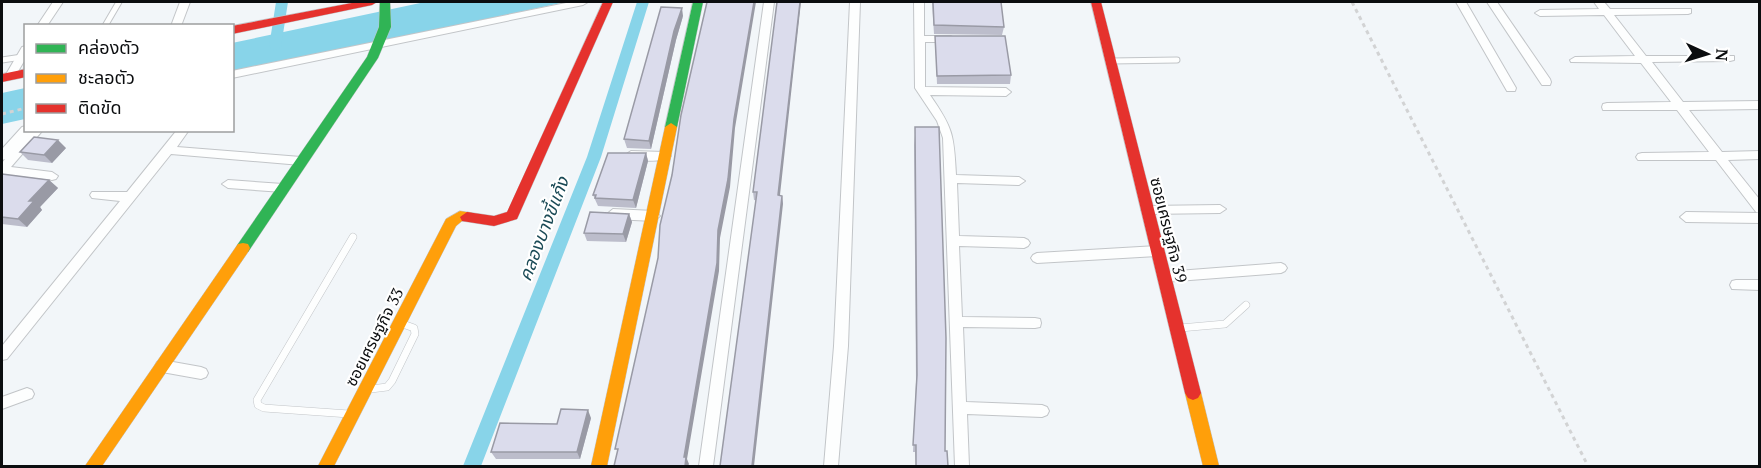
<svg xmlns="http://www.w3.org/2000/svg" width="1761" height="468" font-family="'PT Serif','Noto Sans Thai',serif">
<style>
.water{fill:#88d4e9}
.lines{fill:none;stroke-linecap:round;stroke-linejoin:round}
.canal{fill:#88d4e9;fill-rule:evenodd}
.lane-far1-casing{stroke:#c2c5c8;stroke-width:7}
.lane-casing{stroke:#c2c5c8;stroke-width:8}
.street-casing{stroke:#c2c5c8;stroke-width:2}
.fast-casing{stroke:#c2c5c8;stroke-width:1}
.slow-casing{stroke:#c2c5c8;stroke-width:1}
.jam-casing{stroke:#c2c5c8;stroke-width:1}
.path{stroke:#d2d3d4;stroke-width:3;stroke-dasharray:4 4;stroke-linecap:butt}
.lane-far1{stroke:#fdfefe;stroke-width:5}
.lane{stroke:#fdfefe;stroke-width:7}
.street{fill:#fdfefe;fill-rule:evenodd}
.fast{fill:#30b455;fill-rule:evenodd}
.slow{fill:#ff9f0a;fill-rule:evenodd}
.jam{fill:#e5322d;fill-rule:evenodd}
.wall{fill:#bcbdcb}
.shaded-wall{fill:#999aa5}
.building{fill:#dbdcec;stroke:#999aa5;stroke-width:1.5}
.labels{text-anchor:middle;stroke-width:4.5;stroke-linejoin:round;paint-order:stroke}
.street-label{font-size:16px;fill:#0b0d0f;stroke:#fff}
.water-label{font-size:18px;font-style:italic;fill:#1a4a56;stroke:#fff}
</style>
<rect width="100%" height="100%" fill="#f2f6f9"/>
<path class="water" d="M425,2H566L233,74L232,43Z
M25,88V119L2,124V93Z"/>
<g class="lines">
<path class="canal" d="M276,2H288L281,47L275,51L269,47Z
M637,2H649L601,157L481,466H463L587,157Z"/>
<g class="lane-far1-casing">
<path id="lane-far1" d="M105,26L119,2
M2,60L22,57
M1111,61L1177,60"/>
</g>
<g class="lane-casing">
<path id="lane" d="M1180,328L1225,324L1246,305
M371,389L387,387L392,381L415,334L414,328L400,323
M349,414L264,408L258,405L257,400L353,237"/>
</g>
<g class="street-casing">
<path id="street" d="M53,2H63L47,26H37Z
M180,2H190L181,26H171Z
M571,2H588L583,5L232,78V71Z
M764,2H774L713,466H699Z
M850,2H860L848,346L838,466H824L834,346Z
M914,2H924V36H951L956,39L951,42H925V87L1006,88L1011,92L1006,96L930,95C953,128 954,135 956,175L1019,177L1025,181L1019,185L957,183L959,236L1024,238L1028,240L1030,243L1028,246L1024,248L959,246L962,317L1035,318L1040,319L1041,323L1040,327L1035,328L963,327L966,402L1042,405L1047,407L1049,411L1047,415L1042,417L967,414L969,466H955L943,138L937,121L915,88Z
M1456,2H1466L1516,88L1515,91H1507Z
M1487,2H1497L1550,79L1551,82L1550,85H1542Z
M1594,2H1604L1610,9H1691V13L1688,14L1614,15L1646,56H1734V60L1730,61L1652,62L1683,102L1760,101V109L1689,110L1722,152L1760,151V159L1728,160L1760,200V213L1756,212L1716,160H1638L1636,157L1638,154L1642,153L1709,152L1677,110H1603L1602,107L1603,104L1607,103L1671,102L1641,63L1571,62L1570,60L1575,57L1635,56L1604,15L1540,16L1535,13L1540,10L1599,9Z
M26,46V58L14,78H6L5,76L22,47Z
M26,126V130H43L11,167L52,172L58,176L56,179L52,180L2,174V163L5,159L2,160V149L22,127Z
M177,130H189L177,147L301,157L307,161L301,165L171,154L7,359L2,360V346L120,201L92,198L90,195L92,192H127Z
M631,151L665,152L671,156C663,163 633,162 625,155Z
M228,180L283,184L289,188L283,192L228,188L222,184Z
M1220,205L1226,209L1220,213L1147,214L1141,210L1147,206Z
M613,209L654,211L660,216L654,221L613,219L607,214Z
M1686,212L1760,213V223L1686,222L1680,217Z
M1157,246L1161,248L1163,251L1161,254L1157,256L1037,263L1033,261L1031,258L1033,255L1037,253Z
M1281,263L1285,265L1287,268L1285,271L1281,273L1164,282L1160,281L1158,277L1160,273L1164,272Z
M1736,280H1760V290L1732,289L1730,285L1732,281Z
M162,360L201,367L206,369L208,373L206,377L201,379L162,372L157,370L155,366L157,362Z
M27,388L32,390L34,394L32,398L2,409V397Z"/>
</g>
<g class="fast-casing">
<path id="fast" d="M380,2H390L391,27L378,58L248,252H238L236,248L238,244L367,57L379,27Z
M693,2H703L677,127L671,131L665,127Z"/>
</g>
<g class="slow-casing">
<path id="slow" d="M671,123L677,127L607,466H591L665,127Z
M460,211L472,213L474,217L472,221H462L456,226L334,466H318L446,219Z
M243,243L248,244L250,248L248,252L102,466H85L238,244Z
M1193,386L1198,388L1201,393L1219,466H1203L1185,393L1188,388Z"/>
</g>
<g class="jam-casing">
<path id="jam" d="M357,2H377L372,5L232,34V26Z
M603,2H613L517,219L494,226L462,221L460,217L467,212L494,216L507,212Z
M1091,2H1101L1201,393L1198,398L1193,400L1188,398L1185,393Z
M26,69V77L2,82V74Z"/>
</g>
<path class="path" d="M1352,2L1588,466
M2,114L26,108"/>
<use href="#lane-far1" class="lane-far1"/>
<use href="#lane" class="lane"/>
<use href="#street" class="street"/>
<use href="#fast" class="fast"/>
<use href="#slow" class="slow"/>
<use href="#jam" class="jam"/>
</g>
<path class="wall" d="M932,2H1001L1004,27L1002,35L934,34Z
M683,16L676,40L651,149L627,148L624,139Z
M935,36L1011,75L1010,84H937Z
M914,135L945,451L948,466H916L915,452H913L916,382Z
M66,148L52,163L28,160L20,152Z
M646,153L648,161L636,208L598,206L593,195Z
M2,174L49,180L58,188L40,207L42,210L27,227L2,224Z
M753,192L782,196L783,204L754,200Z
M629,214L632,222L626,242L587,241L584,233Z
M591,418L580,459H496L491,452L557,424Z"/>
<path class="shaded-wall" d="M754,2H756L735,128L730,187L720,238L719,271L687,459L689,464L688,466H685L684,457L718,230L734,119Z
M800,2H801L779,204L778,195Z
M682,8L683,16L676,40L651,149L649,141L674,31Z
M58,140L66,148L52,163L44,155Z
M646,153L648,161L636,208L633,200Z
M49,180L58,188L40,207L42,210L27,227L18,219L29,201Z
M782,196L783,204L754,466H752Z
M629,214L632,222L626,242L623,234Z
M588,410L591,418L580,459L577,452Z"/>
<path class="building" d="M707,2H754L734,119L728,179L718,230L717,263L684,457H686L685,466H614L618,449H615L658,258L660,225L672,175L681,115Z
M777,2H800L778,195L782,196L752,466H720L757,192H753Z
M933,2H1001L1004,27L934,25Z
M661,7L682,8L674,31L649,141L624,139Z
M935,36H1005L1011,75L937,76Z
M915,127H939L946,338L945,451H947L948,466H916V445H913L917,375Z
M34,137L58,140L44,155L20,152Z
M608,153H646L633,200L595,198L596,195H593Z
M2,174L49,180L29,201H34L18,219L2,217Z
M590,212L629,214L623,234L584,233Z
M561,409L588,410L577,452H491L500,423L557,424Z"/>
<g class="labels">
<g class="street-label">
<text transform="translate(1169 230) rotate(76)" y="6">ซอยเศรษฐกิจ 39</text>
<text transform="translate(374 337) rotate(-63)" y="6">ซอยเศรษฐกิจ 33</text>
</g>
<g class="water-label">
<text transform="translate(544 229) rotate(-69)" y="6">คลองบางขี้แก้ง</text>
</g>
</g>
<rect width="1761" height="468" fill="none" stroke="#0b0d0f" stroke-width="6"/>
<rect x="24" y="24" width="210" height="108" fill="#ffffff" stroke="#9d9e9f" stroke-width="1.5"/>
<rect x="36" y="44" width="30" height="9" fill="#30b455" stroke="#9d9e9f" stroke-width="1.5"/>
<text x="78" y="54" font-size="18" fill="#0b0d0f">คล่องตัว</text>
<rect x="36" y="74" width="30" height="9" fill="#ff9f0a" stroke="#9d9e9f" stroke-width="1.5"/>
<text x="78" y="84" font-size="18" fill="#0b0d0f">ชะลอตัว</text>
<rect x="36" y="104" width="30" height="9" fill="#e5322d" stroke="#9d9e9f" stroke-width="1.5"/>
<text x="78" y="114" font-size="18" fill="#0b0d0f">ติดขัด</text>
<g transform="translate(1707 54) rotate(94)" stroke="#ffffff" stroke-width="4.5" paint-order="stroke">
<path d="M0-4.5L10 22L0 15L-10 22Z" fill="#0b0d0f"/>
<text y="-9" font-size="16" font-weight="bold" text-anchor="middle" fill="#0b0d0f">N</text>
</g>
</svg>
